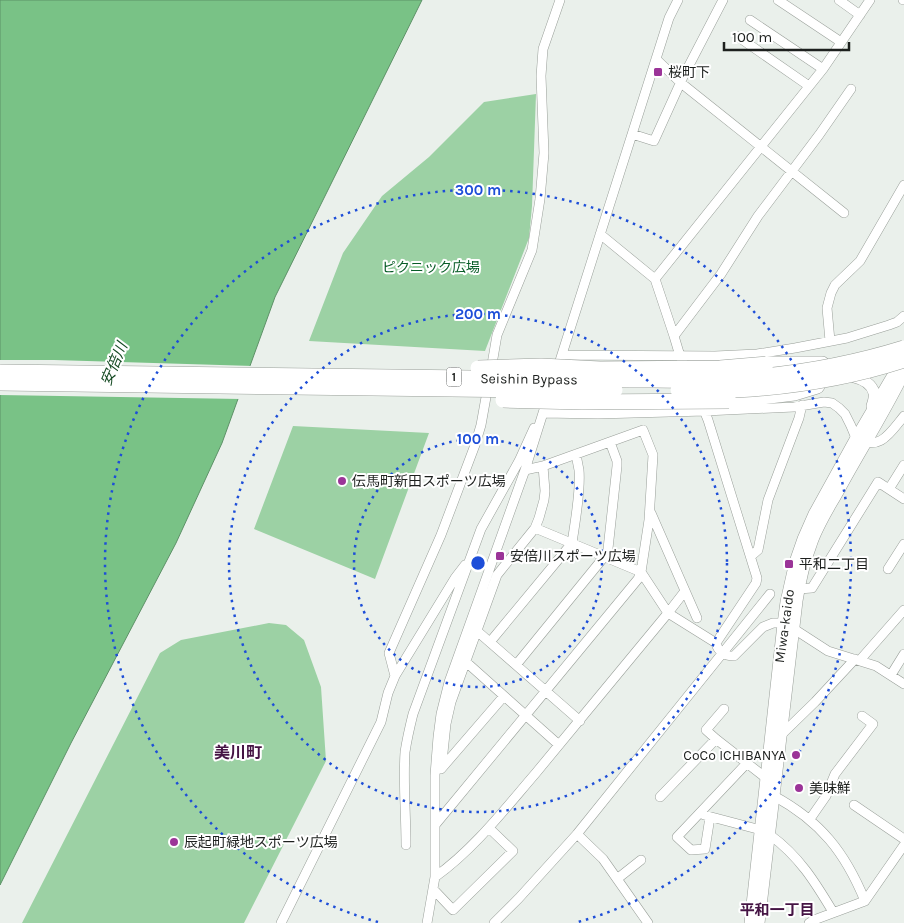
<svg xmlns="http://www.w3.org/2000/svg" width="904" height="923" font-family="Karla,'Noto Sans JP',sans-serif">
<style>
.green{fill:#9cd1a4}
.water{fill:#79c286;stroke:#5d9167}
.pier{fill:#eaf0eb}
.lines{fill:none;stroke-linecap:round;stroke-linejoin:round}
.minor-casing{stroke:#999f99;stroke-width:10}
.tertiary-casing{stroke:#999f99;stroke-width:12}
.trunk-casing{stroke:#999f99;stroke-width:16}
.minor{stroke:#fff;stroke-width:9}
.tertiary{stroke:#fff;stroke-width:11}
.trunk{stroke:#fff;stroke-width:15}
.trunk-bridge-casing{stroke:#999f99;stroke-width:16;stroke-linecap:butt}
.trunk-bridge{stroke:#fff;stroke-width:15}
.ring{fill:none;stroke:#1d4ed8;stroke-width:2.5;stroke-dasharray:2.5 5}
.poi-dot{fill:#9b3498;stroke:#fff;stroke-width:2}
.labels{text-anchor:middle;stroke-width:4;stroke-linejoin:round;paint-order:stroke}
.shield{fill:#fff;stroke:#616362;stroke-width:1}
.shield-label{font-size:12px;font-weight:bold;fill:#1d201e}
.poi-label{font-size:14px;fill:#1d201e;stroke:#fff;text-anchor:start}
.park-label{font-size:14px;fill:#075c26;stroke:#fff}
.street-label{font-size:14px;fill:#1d201e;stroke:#fff}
.water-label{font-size:15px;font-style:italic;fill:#154a23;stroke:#fff}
.neighbourhood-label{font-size:15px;font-weight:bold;fill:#451444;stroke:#fff}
.quarter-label{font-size:16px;font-weight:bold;fill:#451444;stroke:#fff}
.centre{fill:#1d4ed8;stroke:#fff;stroke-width:2.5}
.ring-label{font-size:15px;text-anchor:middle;font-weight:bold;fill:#1d4ed8;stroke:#fff;stroke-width:4;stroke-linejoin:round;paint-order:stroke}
</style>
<rect width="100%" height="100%" fill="#eaf0eb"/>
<path class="green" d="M536,94L532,206L529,238L485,351L309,341L343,253L382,196L429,157L484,102Z
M293,426L429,433L375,579L254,529Z
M269,623L286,625L304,640L321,687L326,761L244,923H22L160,653L181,640Z"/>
<path class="water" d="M0,0H422L275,297L222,443L176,543L71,743L0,885Z"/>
<path class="pier" d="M0,360H54L253,366L241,399L0,395Z"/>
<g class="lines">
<g class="minor-casing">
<path id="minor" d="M778,0L841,42
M839,0L860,15
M903,0H904
M750,20L823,69
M737,36L809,86
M656,59L681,83L844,213
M632,134L654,141L683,77L723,0
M600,234L655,279L674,336L680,356L686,371
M655,279L823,69L870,0
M674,336L721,274L758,216L819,135L851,89
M830,341L827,308L831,293L835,285L860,261L904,185
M562,355L715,356L757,354L795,348L847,338L889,325L897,322L904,316
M491,370L497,335L532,250L540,199L544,153L541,76L543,49L560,0
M557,370L669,18L678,0
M699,398L708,420L757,578L756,583L716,643C718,652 725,656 734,656L763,627L773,623H781L794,629L828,651L876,666L904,684
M544,413L598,414L705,411L794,407L824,402L832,403L839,408L845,414L851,426L856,438C880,452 890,433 904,416
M889,489L904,465
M651,513L697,618
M751,556L758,550L768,500L799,418L802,405
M607,558L617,466V461L610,442
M888,569L904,544
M799,589L812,588L878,482L904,499
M685,591L668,613L716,643
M477,631L580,721
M490,642L572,543C575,522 581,491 579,470C578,465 577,460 576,454
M860,660L904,610
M465,661L559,745
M516,665L604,557
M891,675L904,654
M395,676L389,653L441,535L475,445L481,425L488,386
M724,709L706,730L716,739L766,778
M780,736L815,702L855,659
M442,762L446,724L451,702L497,575L535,528L539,518L544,500L545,491L543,466
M441,769L504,696
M774,796C820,821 845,852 865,901
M660,797L716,739
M854,805L904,839
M704,815L761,830
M710,817L705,849L691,850L677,837L747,763
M810,819L826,796L835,774L873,724L862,716
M435,825L638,579L641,572L649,520L653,455L643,430L543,466L525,470
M577,834L603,859L648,923
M770,835C799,856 815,882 833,912
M406,845C406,814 403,782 405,752C407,739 410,726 413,714L481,529L519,461L534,428
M435,877C474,849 504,810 535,774C579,720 624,667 668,613L641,572L535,528
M617,879L641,860
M433,889L453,910L513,851L489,828
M281,923L381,722L388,693L395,676L455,578L465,565
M427,923L435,877V775L438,737L441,714L449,682L525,470L548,397
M494,923L519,898L577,834L770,594
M809,923L814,920L865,901L904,845"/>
</g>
<g class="tertiary-casing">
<path id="tertiary" d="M854,377C862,379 872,384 874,393C875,397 873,403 872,406
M750,923L783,624L786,602L795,562L803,539L814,514L856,438L903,358
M759,923L797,601C800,582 804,563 811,545C817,526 829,508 839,490C860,451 884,414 904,373"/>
</g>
<g class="trunk-casing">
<path id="trunk" d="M766,364H822
M729,401L794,393L817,386"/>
</g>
<use href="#minor" class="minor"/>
<use href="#tertiary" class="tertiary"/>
<use href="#trunk" class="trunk"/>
<g class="trunk-bridge-casing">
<g id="trunk-bridge">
<path d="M478,368L541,366L600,369L720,368L766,364"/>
<path id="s1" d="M0,372L630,380C661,380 693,381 725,379C785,376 846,366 904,348"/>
<path d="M0,383L520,390H615"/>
<path d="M678,390C703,390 728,391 752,389C803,385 855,376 904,360"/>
<path d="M503,400L582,402L729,401"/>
</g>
</g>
<use href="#trunk-bridge" class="trunk-bridge"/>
</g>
<g class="ring">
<circle cx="478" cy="563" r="124"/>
<circle cx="478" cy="563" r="249"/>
<path d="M378 922A373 373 0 1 1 578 922"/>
</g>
<g class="poi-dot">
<rect x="653" y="67" width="10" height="10" rx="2.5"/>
<circle cx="342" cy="481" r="5"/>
<rect x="495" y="551" width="10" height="10" rx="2.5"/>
<rect x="784" y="559" width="10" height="10" rx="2.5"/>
<circle cx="796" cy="755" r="5"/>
<circle cx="799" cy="788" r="5"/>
<circle cx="174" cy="842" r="5"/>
</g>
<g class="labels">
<rect class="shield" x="446.5" y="367.5" width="15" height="19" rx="4"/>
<g class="shield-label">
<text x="454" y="381">1</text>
</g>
<g class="poi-label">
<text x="668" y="77">桜町下</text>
<text x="352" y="486">伝馬町新田スポーツ広場</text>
<text x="510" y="561">安倍川スポーツ広場</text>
<text x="799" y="569">平和二丁目</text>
<text x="786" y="760" text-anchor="end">CoCo ICHIBANYA</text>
<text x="809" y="793">美味鮮</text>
<text x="184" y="847">辰起町緑地スポーツ広場</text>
</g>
<g class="park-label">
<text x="431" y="272">ピクニック広場</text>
</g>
<g class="street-label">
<text dy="5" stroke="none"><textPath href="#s1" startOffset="529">Seishin Bypass</textPath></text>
<text transform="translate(784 626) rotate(-82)" y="5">Miwa-kaido</text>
</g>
<g class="water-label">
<text transform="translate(114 364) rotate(-67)" y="5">安倍川</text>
</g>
<g class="neighbourhood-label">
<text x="777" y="915">平和一丁目</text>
</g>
<g class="quarter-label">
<text x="238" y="758">美川町</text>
</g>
</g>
<circle cx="478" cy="563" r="8" class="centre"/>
<g class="ring-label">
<text x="478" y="195">300 m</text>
<text x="478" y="319">200 m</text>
<text x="478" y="444">100 m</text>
</g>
<path d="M724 42v8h125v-8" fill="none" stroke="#1d201e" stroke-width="2.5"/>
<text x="732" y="42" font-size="15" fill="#1d201e" stroke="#ffffff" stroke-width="4" paint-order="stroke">100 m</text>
</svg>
